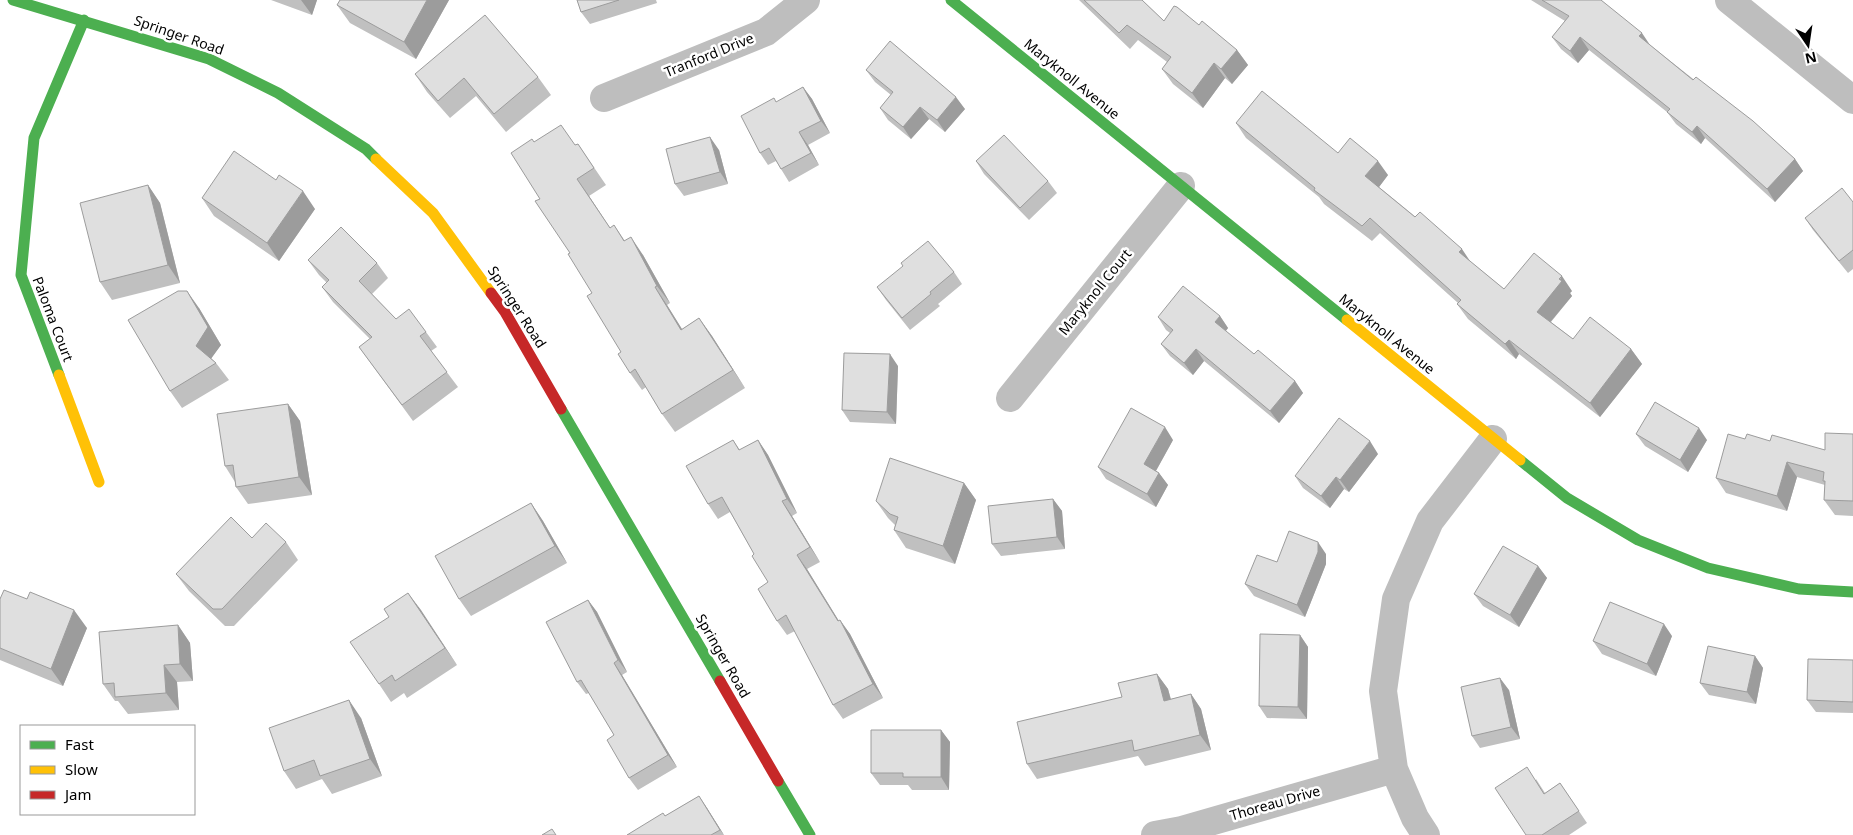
<svg xmlns="http://www.w3.org/2000/svg" width="1853" height="835" font-family="'Noto Sans',sans-serif">
<style>
.lines{fill:none;stroke-linecap:round;stroke-linejoin:round}
.street{stroke:#bebebe;stroke-width:28}
.fast{stroke:#4caf50;stroke-width:11}
.slow{stroke:#ffc107;stroke-width:11}
.jam{stroke:#c62828;stroke-width:11}
.wall{fill:#c0c0c0}
.shaded-wall{fill:#9c9c9c}
.building{fill:#dfdfdf;stroke:#9c9c9c}
.labels{text-anchor:middle;stroke-width:5;stroke-linejoin:round;paint-order:stroke}
.street-label{font-size:14px;fill:#000;stroke:#fff}
</style>
<rect width="100%" height="100%" fill="#fff"/>
<g class="lines">
<path class="street" d="M1729,0L1853,100
M604,98L766,32L806,0
M1010,398L1181,186
M1155,835L1182,830L1394,769
M1426,835L1415,818L1394,769L1383,691L1396,599L1430,521L1493,439"/>
<path class="fast" d="M13,0L209,59L278,93L366,149L376,159
M951,0L1347,320
M59,375L21,275L34,138L84,20
M561,409L720,681
M1520,460L1567,498L1638,540L1708,568L1799,589L1853,592
M778,781L810,835"/>
<path class="slow" d="M376,159L433,213L491,293
M1347,320L1520,460
M59,375L99,482"/>
<path class="jam" d="M491,293L505,312L561,409
M720,681L778,781"/>
</g>
<path class="wall" d="M271,0H317L312,15Z
M340,0H449L416,59L350,23L337,5Z
M577,0H656L657,3L590,24L581,12Z
M1079,0H1142L1164,21L1199,25L1237,50L1248,65L1232,84L1225,78L1203,108L1173,84L1162,69L1167,62L1138,40L1130,49Z
M1531,0H1601L1650,45L1795,159L1803,171L1775,202L1705,138L1701,144L1676,124L1667,112L1589,50L1578,63L1561,49L1552,37L1565,21Z
M866,70L965,109L945,132L929,119L911,139L888,120L880,108L891,95L875,82Z
M415,74L538,77L551,95L506,132L476,96L450,118L427,92Z
M803,87L812,99L830,133L808,145L819,165L789,182L781,169L776,161L768,165L760,153L777,102Z
M1236,123L1338,153L1388,175L1379,187L1504,289L1572,291L1570,293L1572,296L1551,322L1573,339L1631,349L1642,364L1600,417L1519,354L1516,359L1468,319L1457,304L1458,303L1380,233L1372,241L1324,204L1319,197L1246,138Z
M534,142L575,145L578,144L606,185L589,196L610,228L614,225L625,241L643,255L670,303L667,305L682,329L699,318L712,336L745,388L675,432L662,414L646,387L642,390L630,373L621,352L592,293L570,253Z
M719,150L728,184L684,196L675,184Z
M976,161L1048,181L1057,193L1029,220L984,174Z
M148,185L160,203L180,283L112,300L100,282Z
M202,198L315,209L279,261L214,216Z
M1853,202V269L1848,273L1813,230L1805,218Z
M308,260L377,263L388,278L372,294L396,319L426,332L437,347L431,351L458,387L413,421L359,347L370,339L333,302L322,287L327,283L319,275Z
M954,272L962,284L938,304L940,306L910,330L886,300L877,287Z
M199,308L221,345L211,358L216,363L229,380L182,408L170,391Z
M1220,316L1228,328L1226,331L1254,354L1295,381L1303,393L1279,423L1204,361L1193,375L1170,356L1161,344L1170,333L1166,330L1158,317Z
M898,366L896,424L850,422L842,410Z
M288,404L300,421L312,495L248,504L236,487L235,482L225,466Z
M1636,434L1707,440L1688,472L1645,446Z
M1853,434V516L1835,515L1824,500L1825,485L1797,477L1787,511L1726,493L1716,478L1745,439L1825,450Z
M733,440L740,450L758,440L768,455L797,513L792,516L820,562L807,569L839,621L840,620L850,634L883,698L843,719L833,705L795,631L787,635L777,621L768,582L754,554L730,512L718,519L708,504Z
M1173,440L1156,471L1159,473L1168,485L1156,507L1106,479L1098,467Z
M1378,454L1349,492L1344,489L1330,508L1303,488L1295,476Z
M964,483L976,500L955,564L906,548L894,530L895,525L888,518L876,501Z
M1053,499L1062,511L1065,549L1001,556L992,544Z
M531,503L543,521L567,563L471,616L459,599Z
M252,538L286,542L298,560L234,626H225L189,591L176,574Z
M1326,554V564L1305,617L1254,596L1245,584L1277,562Z
M1538,566L1547,578L1519,627L1483,606L1474,594Z
M408,593L457,665L407,698L404,693L391,702L379,684L389,617Z
M0,597L1,598L87,628L63,686L0,660Z
M588,600L597,612L627,672L622,675L677,767L638,790L629,778L614,735L589,693L586,694L577,682Z
M178,625L190,643L193,681L177,682L179,710L128,714L118,701H115L103,684Z
M1300,635L1308,647L1307,719L1267,718L1259,706Z
M1672,636L1656,676L1602,654L1593,641Z
M1755,656L1763,668L1756,704L1709,695L1700,683Z
M1853,660V713L1816,712L1807,700Z
M1157,674L1168,689L1171,699L1191,694L1201,709L1211,750L1145,766L1138,756L1037,779L1027,764L1122,697Z
M1509,690L1520,739L1480,748L1472,736Z
M361,718L382,776L332,794L322,779L296,789L284,771Z
M941,730L950,742L949,790H912L908,785H880L871,773Z
M1536,779L1545,793L1560,783L1587,823L1569,835H1526Z
M699,796L707,808L724,835H627L665,816Z"/>
<path class="shaded-wall" d="M301,0H317L312,15Z
M427,0H449L416,59L404,42Z
M1642,33L1650,45L1647,49L1639,36Z
M1580,37L1589,50L1578,63L1570,51Z
M1237,50L1248,65L1232,84L1221,69Z
M1214,63L1225,78L1203,108L1192,93Z
M803,87L812,99L830,133L821,121Z
M956,97L965,109L945,132L937,120Z
M920,107L929,119L911,139L903,127Z
M1697,126L1705,138L1701,144L1692,132Z
M799,132L808,145L819,165L811,153Z
M710,137L719,150L728,184L720,172Z
M1795,159L1803,171L1775,202L1767,189Z
M1378,161L1388,175L1376,191L1365,176Z
M577,179L589,196L622,246L610,228Z
M148,185L160,203L180,283L168,265Z
M303,191L315,209L279,261L267,243Z
M631,237L643,255L670,303L657,286Z
M1462,249L1472,264L1459,252Z
M1562,276L1572,291L1570,293L1572,296L1547,326L1537,312Z
M655,287L667,305L693,347L681,330Z
M187,291L199,308L221,345L208,363L196,346Z
M1220,316L1228,328L1223,334L1215,322Z
M699,318L712,336L745,388L733,370Z
M1509,340L1519,354L1516,359L1505,344Z
M1196,349L1204,361L1193,375L1184,363Z
M1631,349L1642,364L1600,417L1590,403Z
M890,354L898,366L896,424L887,412Z
M1295,381L1303,393L1279,423L1270,411Z
M288,404L300,421L312,495L299,477Z
M1165,427L1173,440L1153,476L1144,464Z
M1699,428L1707,440L1688,472L1680,460Z
M758,440L768,455L797,513L787,499Z
M1370,441L1378,454L1349,492L1340,480Z
M1787,462L1797,477L1787,511L1777,496Z
M1159,473L1168,485L1156,507L1147,494Z
M1336,477L1344,489L1330,508L1321,496Z
M964,483L976,500L955,564L943,546Z
M1053,499L1062,511L1065,549L1057,537Z
M782,501L792,516L820,562L810,547Z
M531,503L543,521L567,563L555,546Z
M1318,542L1326,554V564L1305,617L1297,605Z
M797,555L807,569L848,636L838,621Z
M1538,566L1547,578L1519,627L1510,615Z
M408,593L421,610L457,665L445,648Z
M588,600L597,612L627,672L618,660Z
M74,610L87,628L63,686L51,669Z
M840,620L850,634L883,698L873,684Z
M1664,624L1672,636L1656,676L1647,664Z
M178,625L190,643L193,681L180,664Z
M1300,635L1308,647L1307,719L1298,707Z
M1755,656L1763,668L1756,704L1747,692Z
M614,663L622,675L677,767L668,755Z
M164,665L177,682L179,710L166,693Z
M1157,674L1168,689L1175,716L1164,701Z
M1500,678L1509,690L1520,739L1511,727Z
M1191,694L1201,709L1211,750L1200,735Z
M349,700L361,718L382,776L370,759Z
M941,730L950,742L949,790L941,777Z
M699,796L707,808L724,835L720,830Z"/>
<path class="building" d="M340,0H427L404,42L337,5Z
M577,0H619L581,12Z
M1084,0H1142L1164,21L1174,6L1177,7L1199,25L1202,21L1237,50L1221,69L1214,63L1192,93L1162,69L1171,57L1127,25L1119,33Z
M1542,0H1601L1642,33L1639,36L1693,80L1696,77L1753,121L1795,159L1767,189L1697,126L1692,132L1667,112L1670,109L1580,37L1570,51L1552,37L1569,16Z
M485,15L538,77L494,114L464,78L438,101L415,74Z
M890,41L956,97L937,120L920,107L903,127L880,108L893,92L866,70Z
M803,87L821,121L799,132L811,153L781,169L769,148L760,153L741,116L774,98L776,102Z
M1262,91L1338,153L1350,138L1378,161L1365,176L1415,217L1420,212L1462,249L1459,252L1504,289L1534,253L1562,276L1559,279L1562,281L1537,312L1573,339L1590,317L1631,349L1590,403L1509,340L1505,344L1457,304L1461,300L1370,218L1362,226L1314,190L1315,188L1236,123Z
M561,125L575,145L578,144L594,168L577,179L610,228L614,225L624,241L631,237L657,286L655,287L681,330L699,318L733,370L662,414L635,369L630,373L618,354L621,352L587,296L592,293L568,254L570,253L535,201L540,199L511,153L532,139L534,142Z
M1004,135L1048,181L1020,208L976,161Z
M710,137L720,172L675,184L666,149Z
M234,151L276,180L279,175L303,191L267,243L202,198Z
M148,185L168,265L100,282L80,203Z
M1842,188L1853,202V250L1839,261L1805,218Z
M341,227L377,263L359,281L396,319L409,309L426,332L420,336L447,372L402,405L359,347L372,337L322,287L329,280L308,260Z
M928,241L954,272L930,292L931,294L902,318L877,287L903,266L901,263Z
M1183,286L1220,316L1215,322L1254,354L1258,350L1295,381L1270,411L1196,349L1184,363L1161,344L1173,330L1158,317Z
M178,291H187L208,327L196,346L216,363L170,391L128,320Z
M844,353L890,354L887,412L842,410Z
M1655,402L1699,428L1680,460L1636,434Z
M288,404L299,477L236,487L233,465L225,466L217,414Z
M1131,408L1165,427L1144,464L1159,473L1147,494L1098,467Z
M1339,418L1370,441L1340,480L1336,477L1321,496L1295,476Z
M1825,433L1853,434V501L1824,500L1825,481H1823L1824,472L1787,462L1777,496L1716,478L1728,434L1745,439L1747,434L1770,441L1772,435L1825,450Z
M733,440L739,450L758,440L787,499L782,501L810,547L797,555L838,621L840,620L873,684L833,705L786,615L777,621L758,589L768,582L752,556L754,554L722,497L708,504L686,466Z
M890,458L964,483L943,546L894,530L898,517L890,514L876,501Z
M1053,499L1057,537L992,544L988,506Z
M531,503L555,546L459,599L435,556Z
M231,517L252,538L266,523L286,542L222,609H213L176,574Z
M1289,531L1318,542V552L1297,605L1245,584L1257,555L1277,562Z
M1503,546L1538,566L1510,615L1474,594Z
M4,590L27,599L30,592L74,610L51,669L0,648V599Z
M408,593L445,648L395,681L392,675L379,684L350,642L389,617L384,609Z
M588,600L618,660L614,663L668,755L629,778L607,740L614,735L581,680L577,682L546,622Z
M1610,602L1664,624L1647,664L1593,641Z
M178,625L180,664L164,665L166,693L115,697L114,683L103,684L99,632Z
M1260,634L1300,635L1298,707L1259,706Z
M1708,646L1755,656L1747,692L1700,683Z
M1808,659L1853,660V702L1807,700Z
M1157,674L1164,701L1191,694L1200,735L1134,751L1132,740L1027,764L1017,722L1122,697L1118,683Z
M1500,678L1511,727L1472,736L1461,687Z
M349,700L370,759L320,776L314,760L284,771L269,728Z
M871,730H941V777H903V773H871Z
M1527,767L1544,794L1560,783L1579,811L1542,835H1526L1495,788Z
M699,796L720,830L711,835H627L663,813L665,816Z
M552,829L556,835H542Z"/>
<g class="labels">
<g class="street-label">
<text transform="translate(179 35) rotate(19)" y="5">Springer Road</text>
<text transform="translate(709 55) rotate(-22)" y="5">Tranford Drive</text>
<text transform="translate(1072 79) rotate(39)" y="5">Maryknoll Avenue</text>
<text transform="translate(1095 292) rotate(-51)" y="5">Maryknoll Court</text>
<text transform="translate(517 307) rotate(57)" y="5">Springer Road</text>
<text transform="translate(53 319) rotate(69)" y="5">Paloma Court</text>
<text transform="translate(1387 334) rotate(39)" y="5">Maryknoll Avenue</text>
<text transform="translate(723 656) rotate(60)" y="5">Springer Road</text>
<text transform="translate(1275 803) rotate(-16)" y="5">Thoreau Drive</text>
</g>
</g>
<rect x="20" y="725" width="175" height="90" fill="#ffffff" stroke="#999999"/>
<rect x="30" y="741" width="25" height="8" fill="#4caf50" stroke="#999999"/>
<text x="65" y="750" font-size="15" fill="#000000">Fast</text>
<rect x="30" y="766" width="25" height="8" fill="#ffc107" stroke="#999999"/>
<text x="65" y="775" font-size="15" fill="#000000">Slow</text>
<rect x="30" y="791" width="25" height="8" fill="#c62828" stroke="#999999"/>
<text x="65" y="800" font-size="15" fill="#000000">Jam</text>
<g transform="translate(1808 45) rotate(167)" stroke="#ffffff" stroke-width="4" paint-order="stroke">
<path d="M0-4L9 19L0 12L-9 19Z" fill="#000000"/>
<text y="-8" font-size="14" font-weight="bold" text-anchor="middle" fill="#000000">N</text>
</g>
</svg>
